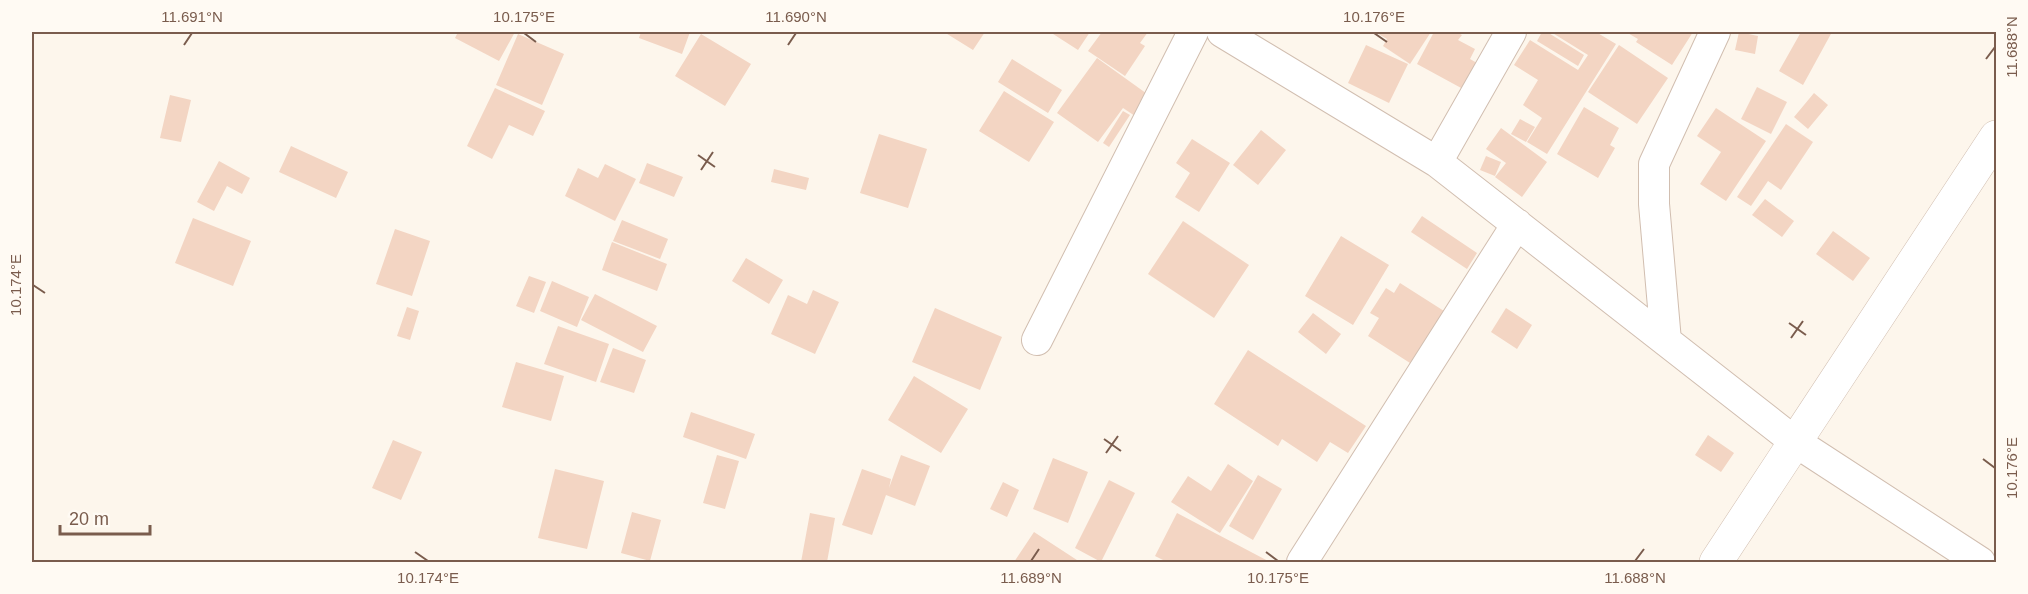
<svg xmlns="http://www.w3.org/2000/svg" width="2028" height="594" font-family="Arial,sans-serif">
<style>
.building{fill:#f3d5c3}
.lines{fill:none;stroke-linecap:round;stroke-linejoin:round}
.minor-casing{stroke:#d1beb0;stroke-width:32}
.tertiary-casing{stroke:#d1beb0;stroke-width:34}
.minor{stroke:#fff;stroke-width:30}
.tertiary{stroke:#fff;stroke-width:33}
.ticks{fill:none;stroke:#7a5c4d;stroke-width:2}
.neatline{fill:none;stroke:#7a5c4d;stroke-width:2}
.ticks-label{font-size:15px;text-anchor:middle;fill:#7a5c4d}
</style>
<rect width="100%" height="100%" fill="#fdf6ec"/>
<path class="building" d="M458,32H515L499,61L455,38Z
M641,32H690L682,54L639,38Z
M944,32H985L973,50Z
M1050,32H1090L1078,50Z
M1102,32H1148L1140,43L1145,46L1125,76L1088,51Z
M1375,32H1431L1410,64L1383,46L1387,39Z
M1434,32H1456L1462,35L1458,40L1475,49L1470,59L1477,63L1463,89L1417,64Z
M1542,32H1547L1584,55L1578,66L1537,41Z
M1551,32H1596L1616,44L1547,154L1527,142L1542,118L1523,105L1538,80L1514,65L1530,40L1578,70L1588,55Z
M1626,32H1693L1672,65L1636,42L1638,39Z
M1739,32L1758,36L1755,54L1735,50Z
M1801,32H1832L1803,85L1779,71Z
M518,34L564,54L542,105L496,85Z
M701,34L751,64L725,106L675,76Z
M1366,45L1408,64L1389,103L1348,83Z
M1619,45L1668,78L1637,124L1588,92Z
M1097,58L1150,96L1135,116L1123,108L1098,142L1057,113Z
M1012,59L1062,90L1048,113L998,82Z
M1757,87L1787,102L1771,134L1741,119Z
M495,88L545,111L533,136L509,125L492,159L467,146Z
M1004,91L1054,122L1029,162L979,131Z
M1814,93L1828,105L1808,129L1794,117Z
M170,95L191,100L181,142L160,138Z
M1584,107L1619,128L1610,145L1615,148L1598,178L1557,154Z
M1716,108L1766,141L1726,201L1700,184L1721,152L1697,136Z
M1123,111L1130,115L1109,147L1103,143Z
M1520,119L1535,127L1526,142L1511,134Z
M1786,124L1813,142L1781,190L1768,181L1751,206L1737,197Z
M1501,128L1547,162L1522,197L1495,177L1506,163L1486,149Z
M1261,130L1286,150L1258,185L1233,165Z
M879,134L927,149L908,208L860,193Z
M1192,139L1230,163L1199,212L1175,197L1190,173L1176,163Z
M291,146L348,172L336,198L279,172Z
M1486,156L1501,162L1495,176L1480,170Z
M219,161L250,178L242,194L227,186L214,211L197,202Z
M647,163L683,177L674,197L639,183Z
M605,164L636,179L615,221L565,196L578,168L598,178Z
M774,169L809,178L806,190L771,182Z
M1765,199L1794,221L1782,237L1752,215Z
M1422,216L1477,253L1467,269L1411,232Z
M193,218L251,241L233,286L175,263Z
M622,220L668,239L660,259L613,241Z
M1183,221L1249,265L1214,318L1148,274Z
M395,229L430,241L412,296L376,284Z
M1833,231L1870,258L1853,281L1816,254Z
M1341,236L1389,265L1353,325L1305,296Z
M612,242L667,264L657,291L602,270Z
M746,258L783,280L769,304L732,281Z
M529,276L546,282L534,313L516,306Z
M552,281L589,297L577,327L540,311Z
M1400,283L1444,311L1410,363L1368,336L1379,318L1370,313L1386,288L1394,293Z
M813,290L839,302L815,354L771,334L788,295L807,304Z
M595,294L657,326L643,352L581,320Z
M407,307L419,311L410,340L397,336Z
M935,308L1002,337L980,390L912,362Z
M1506,308L1532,325L1517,349L1491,332Z
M1313,313L1341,334L1326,354L1298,332Z
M558,326L609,344L596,382L544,364Z
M613,348L646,360L634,393L600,382Z
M1248,350L1366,426L1348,453L1330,442L1317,462L1282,439L1278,446L1214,404Z
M516,362L564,376L551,421L502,407Z
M914,376L968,409L941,453L888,420Z
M691,412L755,434L746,459L683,437Z
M1708,435L1734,453L1721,472L1695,455Z
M393,440L422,452L401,500L372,488Z
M717,455L739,461L725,509L703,503Z
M901,455L930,466L915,506L886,495L872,535L842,525L862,469L891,479L889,488Z
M1053,458L1088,472L1068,523L1033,509Z
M1228,464L1253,481L1220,533L1171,502L1188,476L1211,491Z
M555,469L604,481L587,549L538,538Z
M1258,475L1282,489L1253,540L1229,526Z
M1109,480L1135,493L1101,562L1075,548Z
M1003,482L1019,490L1007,517L990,509Z
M632,512L661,520L650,561L621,553Z
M810,513L835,518L827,562H801Z
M1177,513L1270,562H1167L1155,556Z
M1034,532L1080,562H1014Z"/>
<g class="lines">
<g class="minor-casing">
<path id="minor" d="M1222,32L1437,162L1794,441L1980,562
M1437,162L1511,32
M1037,340L1193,32
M1666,341L1654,204V164L1715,32
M1302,562L1517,224"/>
</g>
<g class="tertiary-casing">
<path id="tertiary" d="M1716,562L1996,137"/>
</g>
<use href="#minor" class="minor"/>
<use href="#tertiary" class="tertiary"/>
</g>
<path class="ticks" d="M524,33L536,42M1374,33L1387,42M184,45L192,33M788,45L796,33M1986,59L1995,47M698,155L715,167M701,170L713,152M33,285L45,293M1789,323L1806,335M1791,338L1803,321M1104,439L1121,451M1106,453L1118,436M1983,459L1995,468M415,552L428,561M1266,552L1278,561M1031,561L1039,549M1635,561L1644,549"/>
<rect width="2028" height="594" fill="none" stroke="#fffaf3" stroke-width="66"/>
<path d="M60 525v9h90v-9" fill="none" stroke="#7a5c4d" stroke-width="3"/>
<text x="69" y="525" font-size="18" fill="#7a5c4d" stroke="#fffaf3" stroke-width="4.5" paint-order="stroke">20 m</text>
<rect x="33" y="33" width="1962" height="528" class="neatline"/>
<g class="ticks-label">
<text x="192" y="22">11.691°N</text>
<text x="524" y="22">10.175°E</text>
<text x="796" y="22">11.690°N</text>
<text x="1374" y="22">10.176°E</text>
<text transform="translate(2012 47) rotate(-90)" y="5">11.688°N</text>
<text transform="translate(16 285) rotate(-90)" y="5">10.174°E</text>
<text transform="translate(2012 468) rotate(-90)" y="5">10.176°E</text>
<text x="428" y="583">10.174°E</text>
<text x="1031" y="583">11.689°N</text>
<text x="1278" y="583">10.175°E</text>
<text x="1635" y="583">11.688°N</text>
</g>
</svg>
